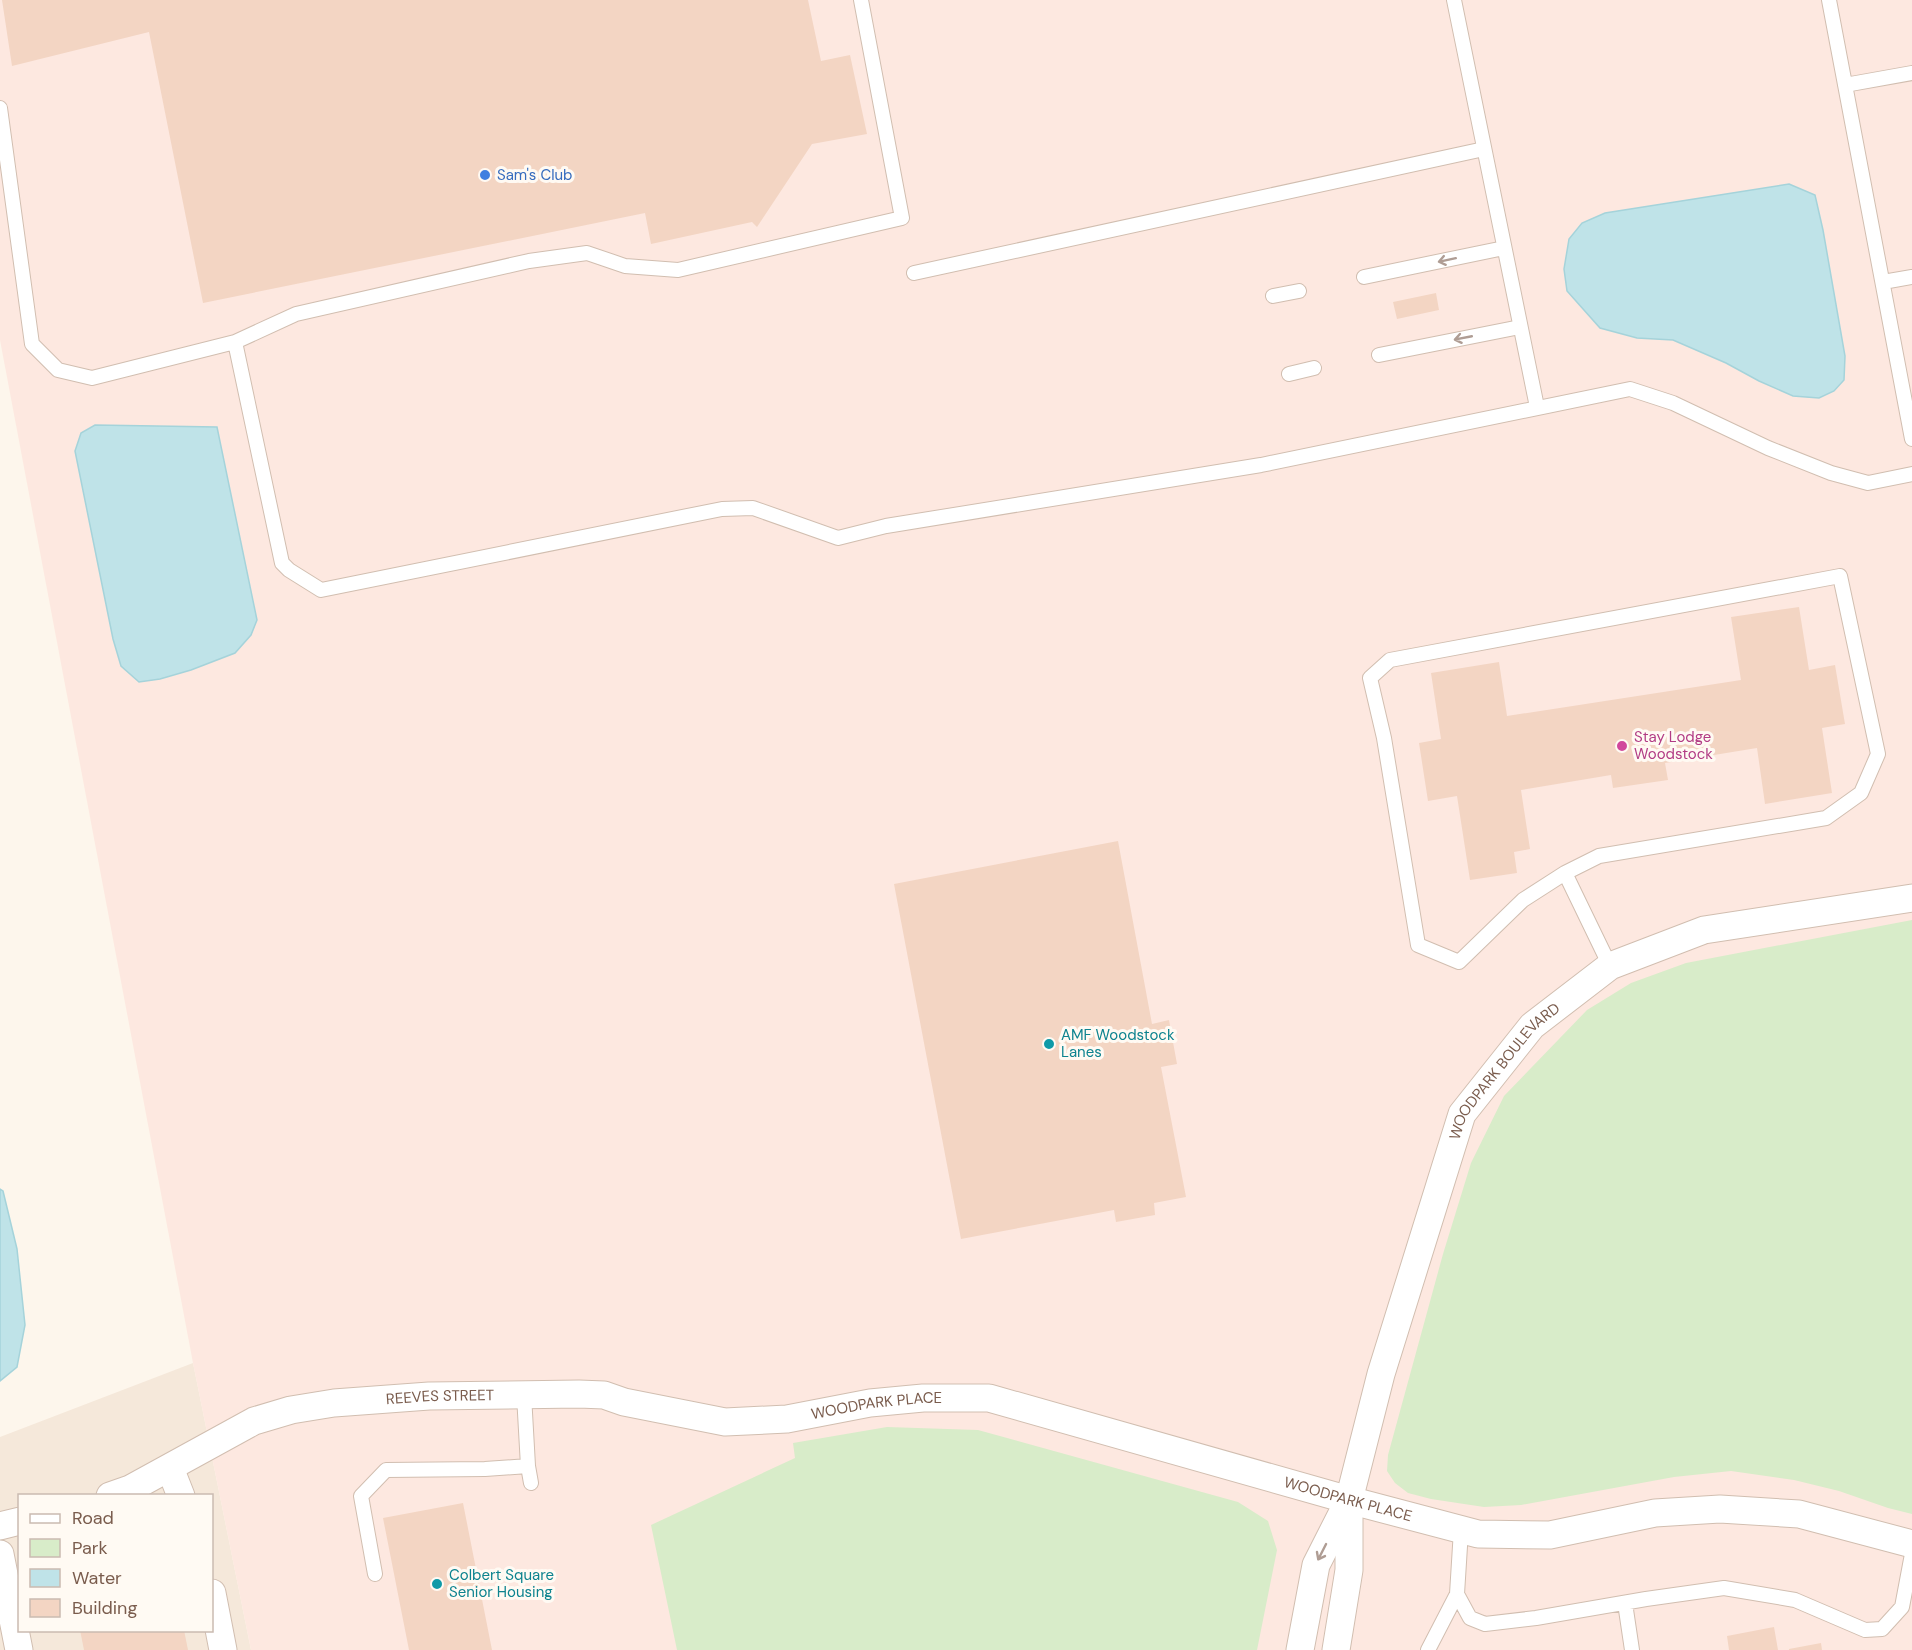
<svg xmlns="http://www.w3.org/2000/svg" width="1912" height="1650" font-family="'DM Sans',sans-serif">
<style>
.residential{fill:#f5e8da;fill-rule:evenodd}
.commercial{fill:#fde8e0}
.green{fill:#d8ecc9}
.water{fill:#bfe3e8;stroke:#a5d3da;stroke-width:1.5}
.building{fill:#f3d5c3}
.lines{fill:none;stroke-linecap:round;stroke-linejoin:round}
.service-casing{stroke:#d1beb0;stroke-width:16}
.minor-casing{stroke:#d1beb0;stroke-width:29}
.service{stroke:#fff;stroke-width:14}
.minor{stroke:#fff;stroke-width:27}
.oneway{stroke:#af9d94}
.shop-dot{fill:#3f7fe0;stroke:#fffaf3;stroke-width:2}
.hotel-dot{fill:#d1479c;stroke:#fffaf3;stroke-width:2}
.culture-dot{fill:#0f9aa8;stroke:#fffaf3;stroke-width:2}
.labels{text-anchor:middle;stroke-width:6;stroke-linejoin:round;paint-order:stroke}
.shop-label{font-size:15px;fill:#366cbe;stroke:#fffaf3;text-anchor:start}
.hotel-label{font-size:15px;fill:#b23c85;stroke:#fffaf3;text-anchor:start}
.culture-label{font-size:15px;fill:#0d838f;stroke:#fffaf3;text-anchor:start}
.street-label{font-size:15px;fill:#7a5c4d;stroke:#fffaf3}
</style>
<rect width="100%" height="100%" fill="#fdf6ec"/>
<path class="residential" d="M193,1363L251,1650H0V1437ZM20,1496H212V1630H20Z"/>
<path class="commercial" d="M0,0H1912V1650H251L193,1363L0,340Z"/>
<path class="green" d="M1912,920V1514L1888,1508L1839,1491L1794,1480L1731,1471L1674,1477L1521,1505L1484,1507L1431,1499L1408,1493L1395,1483L1387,1471L1388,1455L1443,1254L1471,1163L1504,1096L1587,1010L1631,983L1686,963Z
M887,1427L978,1430L1238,1502L1268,1521L1277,1550L1257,1650H677L651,1525L795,1458L793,1443Z"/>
<path class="water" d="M1789,184L1815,195L1823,230L1845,356L1844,380L1834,391L1819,398L1793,396L1759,381L1726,363L1673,340L1637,338L1600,328L1567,291L1564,269L1569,239L1582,223L1605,213Z
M95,425L217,427L257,620L251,635L235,653L191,670L160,679L139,682L121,666L113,639L75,451L81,433Z
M0,1189L3,1191L17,1249L25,1325L17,1367L0,1381Z"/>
<path class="building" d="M2,0H808L821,61L850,55L867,134L812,144L757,227L752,222L651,244L645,213L203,303L149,32L12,66Z
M1436,293L1439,310L1397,319L1393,302Z
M1799,607L1809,670L1835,665L1845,724L1822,728L1832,793L1765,804L1757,748L1665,763L1668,780L1613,788L1611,775L1521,790L1530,849L1514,852L1517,873L1470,880L1457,796L1428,801L1419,743L1441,739L1431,673L1499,662L1507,716L1741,680L1731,617Z
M1118,841L1152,1024L1169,1020L1177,1064L1161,1067L1186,1197L1154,1203L1155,1215L1116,1222L1114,1210L961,1239L894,884Z
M463,1503L492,1650H409L383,1518Z
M1774,1627L1778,1650H1729L1727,1636Z
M80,1630H184L188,1650H84Z
M1821,1643L1822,1650H1789V1649Z"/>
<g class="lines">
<g class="service-casing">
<path id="service" d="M1454,0L1537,407
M1829,0L1912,439
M1845,85L1912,73
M0,108L32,344L58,370L92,378L235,342L282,563L289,570L321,590L722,509L753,508L838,538L886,526L1261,465L1630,389L1673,403L1768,448L1831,473L1868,483L1912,474
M914,273L1484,149
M1364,277L1504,248
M1883,282L1912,277
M1273,296L1299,291
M235,342L296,314L529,261L587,253L625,266L678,270L902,218L861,0
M1379,355L1520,327
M1289,374L1314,368
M1565,873L1523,900L1459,962L1418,945L1384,738L1370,678L1390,660L1840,576L1878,754L1861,793L1826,818L1599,856L1565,873L1610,966
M524,1395L528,1466L531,1483
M1461,1530L1457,1594L1470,1618L1485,1624L1536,1618L1646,1599L1724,1588L1795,1600L1865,1630L1882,1629L1902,1607L1912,1554
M375,1574L361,1496L386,1470L485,1469L528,1466
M1625,1603L1632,1650
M1428,1650L1457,1594"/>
</g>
<g class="minor-casing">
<g id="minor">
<path d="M170,1468L181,1496"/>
<path id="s1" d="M110,1496L130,1489L254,1421L291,1410L334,1403L429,1396L579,1394L604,1395L624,1402L725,1422L787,1419L870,1403L923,1398H989L1349,1500L1478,1534L1550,1535L1655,1513L1720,1509L1799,1514L1912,1544"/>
<path d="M0,1526L20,1521"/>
<path d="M0,1554L19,1650"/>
<path d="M212,1593L223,1650"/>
<path id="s2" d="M1300,1650L1316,1565L1349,1500L1381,1374L1462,1114L1532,1026L1610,966L1704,930L1912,898"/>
<path d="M1336,1650L1349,1570V1504"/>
</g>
</g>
<use href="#service" class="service"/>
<use href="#minor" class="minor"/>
</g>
<defs><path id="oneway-shaft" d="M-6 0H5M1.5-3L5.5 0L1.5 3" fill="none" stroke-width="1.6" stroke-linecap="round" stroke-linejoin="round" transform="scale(1.5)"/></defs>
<g class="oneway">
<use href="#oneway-shaft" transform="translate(1447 260) rotate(168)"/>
<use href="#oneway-shaft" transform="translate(1463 338) rotate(169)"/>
<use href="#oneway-shaft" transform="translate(1322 1552) rotate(117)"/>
</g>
<circle class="shop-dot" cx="485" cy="175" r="6"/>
<circle class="hotel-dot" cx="1622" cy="746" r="6"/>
<g class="culture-dot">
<circle cx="1049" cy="1044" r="6"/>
<circle cx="437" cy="1584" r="6"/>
</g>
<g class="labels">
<g class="shop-label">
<text x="497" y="180">Sam's Club</text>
</g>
<g class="hotel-label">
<text x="1634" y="742">Stay Lodge<tspan x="1634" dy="17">Woodstock</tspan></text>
</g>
<g class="culture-label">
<text x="1061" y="1040">AMF Woodstock<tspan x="1061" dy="17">Lanes</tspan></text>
<text x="449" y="1580">Colbert Square<tspan x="449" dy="17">Senior Housing</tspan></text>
</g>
<g class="street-label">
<text dy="5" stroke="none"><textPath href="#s2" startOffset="621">WOODPARK BOULEVARD</textPath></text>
<text dy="5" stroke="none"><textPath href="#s1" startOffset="351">REEVES STREET</textPath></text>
<text dy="5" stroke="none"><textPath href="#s1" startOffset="792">WOODPARK PLACE</textPath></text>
<text dy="5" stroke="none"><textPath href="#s1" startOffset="1278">WOODPARK PLACE</textPath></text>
</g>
</g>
<rect x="18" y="1494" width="195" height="138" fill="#fffaf3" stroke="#cabbb1" stroke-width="1.5"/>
<rect x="30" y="1514" width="30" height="9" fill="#ffffff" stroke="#cabbb1" stroke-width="1.5"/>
<text x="72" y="1524" font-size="18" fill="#7a5c4d">Road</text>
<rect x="30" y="1539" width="30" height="18" fill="#d8ecc9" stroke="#cabbb1" stroke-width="1.5"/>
<text x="72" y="1554" font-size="18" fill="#7a5c4d">Park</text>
<rect x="30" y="1569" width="30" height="18" fill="#bfe3e8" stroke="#cabbb1" stroke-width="1.5"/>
<text x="72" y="1584" font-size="18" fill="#7a5c4d">Water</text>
<rect x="30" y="1599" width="30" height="18" fill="#f3d5c3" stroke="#cabbb1" stroke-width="1.5"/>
<text x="72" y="1614" font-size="18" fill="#7a5c4d">Building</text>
</svg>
